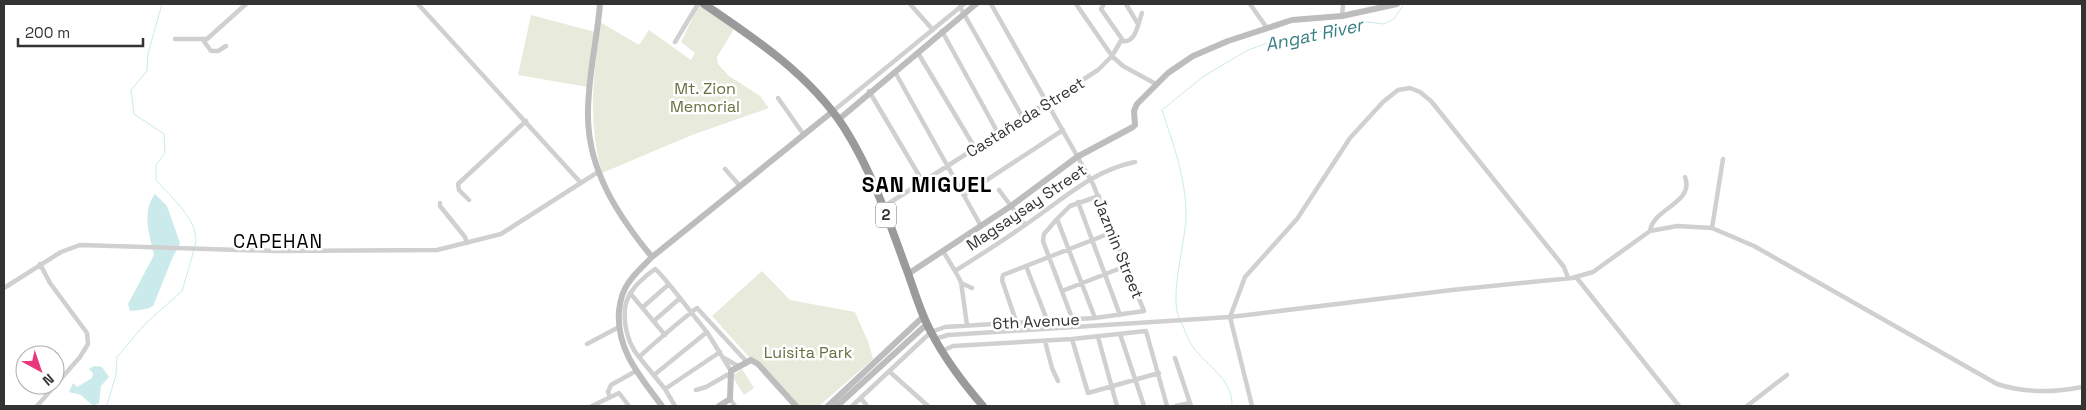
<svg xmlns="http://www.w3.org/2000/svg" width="2086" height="410" font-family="'Space Grotesk',sans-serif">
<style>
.green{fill:#e8eadb}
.water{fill:#cbeaec}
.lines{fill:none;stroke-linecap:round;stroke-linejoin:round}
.stream{stroke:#cbeaec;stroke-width:1}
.street{stroke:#d0d0d0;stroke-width:4.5}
.secondary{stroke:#bdbdbd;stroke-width:6}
.highway{stroke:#9a9a9a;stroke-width:8}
.labels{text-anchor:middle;stroke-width:5;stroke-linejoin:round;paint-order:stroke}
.shield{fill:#fff;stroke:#707070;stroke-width:1}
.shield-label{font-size:15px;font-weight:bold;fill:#333}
.park-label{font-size:16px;fill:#66703e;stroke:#fff}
.street-label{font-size:16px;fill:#333;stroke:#fff}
.water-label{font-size:18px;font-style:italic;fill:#377f84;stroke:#fff}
.quarter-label{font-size:19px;letter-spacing:1px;fill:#000;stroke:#fff}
.district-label{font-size:21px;font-weight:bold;letter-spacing:1px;fill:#000;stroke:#fff}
</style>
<rect width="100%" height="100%" fill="#fff"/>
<path class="green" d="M699,5L734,29L717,57L718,64L729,76L760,96L769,108L692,135L602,173C587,118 594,78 600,22L639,45L649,30L691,60L695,53L681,42Z
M531,15L595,32L588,87L518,75Z
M762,271L790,300L855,312L869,344L873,359L819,406H793L712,316Z
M742,369L754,388L744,395L732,376Z"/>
<path class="water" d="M155,194L167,206L180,243L172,259L153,306L147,309L130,311L128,304L154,255C150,236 141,212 155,194Z
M94,366L102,367L109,377L101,386L99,403L93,406L81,395L69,392L73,383L77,387L92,378L93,373L89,369Z"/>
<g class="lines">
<path class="stream" d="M162,4L148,54L147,71L131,90L134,114L164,134L165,153L156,165V180C170,196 202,223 195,246
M1179,318C1169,295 1186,242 1186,215C1186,178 1173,144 1162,110L1204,76L1248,50L1273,41L1368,22L1384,24L1394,19L1404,4
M1181,322C1185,330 1188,340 1193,347C1208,367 1233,379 1232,406
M104,406L107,405L116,375L117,357L145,324L182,291L194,250"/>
<path class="street" d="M418,4L581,183
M910,4L933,30
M1076,4L1112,56L1123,66L1156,84
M1126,4L1138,24
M1250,4L1267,28
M960,7L1022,116
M1342,16L1343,4
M942,31L998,133
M175,39H207L246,4
M203,40L211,51H218L226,46
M1122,41C1136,44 1138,23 1142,13
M675,42L698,4
M918,53L975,148
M895,72L981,226
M869,91L923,182
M778,98L804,135
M832,112L964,4
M725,169L740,186
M999,190L1025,225
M964,195L1063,130
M469,200L459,190L458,184L526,121
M1078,202L1120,315
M440,203V206L465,237L467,243
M883,207L1098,70L1112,56L1122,39L1101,9L1104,4
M1057,219L1044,234L1043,241L1072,318
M1712,228L1723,159
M1650,231C1653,208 1695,203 1685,177
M943,251L955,271C982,254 1009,237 1035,218C1068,195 1095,170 1135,162
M1026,266L1047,320
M955,271L961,282L967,325
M1576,277L1679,406
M961,283L972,288
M4,288L61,252L80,245L276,251L437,250L501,234L598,172
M1062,291L1126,266
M630,293L665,335
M643,307L668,285
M1095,318L1057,219L1070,206L1099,196
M655,320L679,299
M1016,321L1002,280L1003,275L1113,232
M707,332L731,371
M1120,334L1144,406
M1098,337L1117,406
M935,339L948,335L1230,317L1452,290L1572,278L1593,272L1650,231L1677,226L1712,228L1754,246L1997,384C2025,393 2053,393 2082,387
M1072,339L1088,393L1159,373
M1045,341L1052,368L1058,381
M587,344L619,327
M942,351L953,346L1072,339L1146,331L1167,406
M639,357L665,389L675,406
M724,358L738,366
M1175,358L1191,406
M890,372L928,406
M654,375L707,332C698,322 662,273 655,269C647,275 637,283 632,291C618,309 626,342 639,357C658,340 677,323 697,308L746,361
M665,389L720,352
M696,390L706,387L727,375L730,376
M610,397L608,392L611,385L636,371
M861,398L867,406
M730,399L735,406
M37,406L80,357L88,344L87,333L50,283L40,264
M592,406L619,393L629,406
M852,406L931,332L945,327L1095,318L1144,311L1093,184L991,4
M1176,406L1190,403
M1252,406L1230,317L1245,277L1297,219L1350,138L1383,102L1398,90L1410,88L1420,92L1431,101L1564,267L1568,278
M1747,406L1787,375"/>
<path class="secondary" d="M600,4C597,41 587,80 588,118C589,172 619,217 652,257
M838,120L976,4
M908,274L1011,206L1077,157L1133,127L1135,125L1134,111L1137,104L1168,73L1193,56L1228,41L1292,20L1342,16L1397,4
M662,406C640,376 616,350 619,311C620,301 622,291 629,282C635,273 644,265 652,257L832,112
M719,406L730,399L731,371L751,360L758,364L796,406
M828,406L924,316
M837,406L927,324"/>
<path class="highway" d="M704,4C756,39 811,76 845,129C872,172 889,221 906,268C914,289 920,312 931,332C945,359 963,383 983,406"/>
</g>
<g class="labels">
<rect class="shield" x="876" y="202.5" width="20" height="25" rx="4"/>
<g class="shield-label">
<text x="886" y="220">2</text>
</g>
<g class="park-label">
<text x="705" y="94">Mt. Zion<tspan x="705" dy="18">Memorial</tspan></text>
<text x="808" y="358">Luisita Park</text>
</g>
<g class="street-label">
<text transform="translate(1025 117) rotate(-32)" y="6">Castañeda Street</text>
<text transform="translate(1026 207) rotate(-34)" y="6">Magsaysay Street</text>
<text transform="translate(1119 248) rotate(68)" y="6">Jazmin Street</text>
<text transform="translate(1036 321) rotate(-3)" y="6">6th Avenue</text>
</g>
<g class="water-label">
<text transform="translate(1314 35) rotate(-12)" y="6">Angat River</text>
</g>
<g class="quarter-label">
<text x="278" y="248">CAPEHAN</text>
</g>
<g class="district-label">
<text x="927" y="192">SAN MIGUEL</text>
</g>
</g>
<rect width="2086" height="410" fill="none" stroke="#333333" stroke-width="10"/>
<g transform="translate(40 370) rotate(140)"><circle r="24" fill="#ffffff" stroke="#adadad"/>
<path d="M0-4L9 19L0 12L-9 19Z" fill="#e8377d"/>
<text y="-8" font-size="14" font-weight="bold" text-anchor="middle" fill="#333333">N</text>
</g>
<path d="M18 38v8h125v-8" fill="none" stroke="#333333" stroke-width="2.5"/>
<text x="25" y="38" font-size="15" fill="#333333" stroke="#ffffff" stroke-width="4" paint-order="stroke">200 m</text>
</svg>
